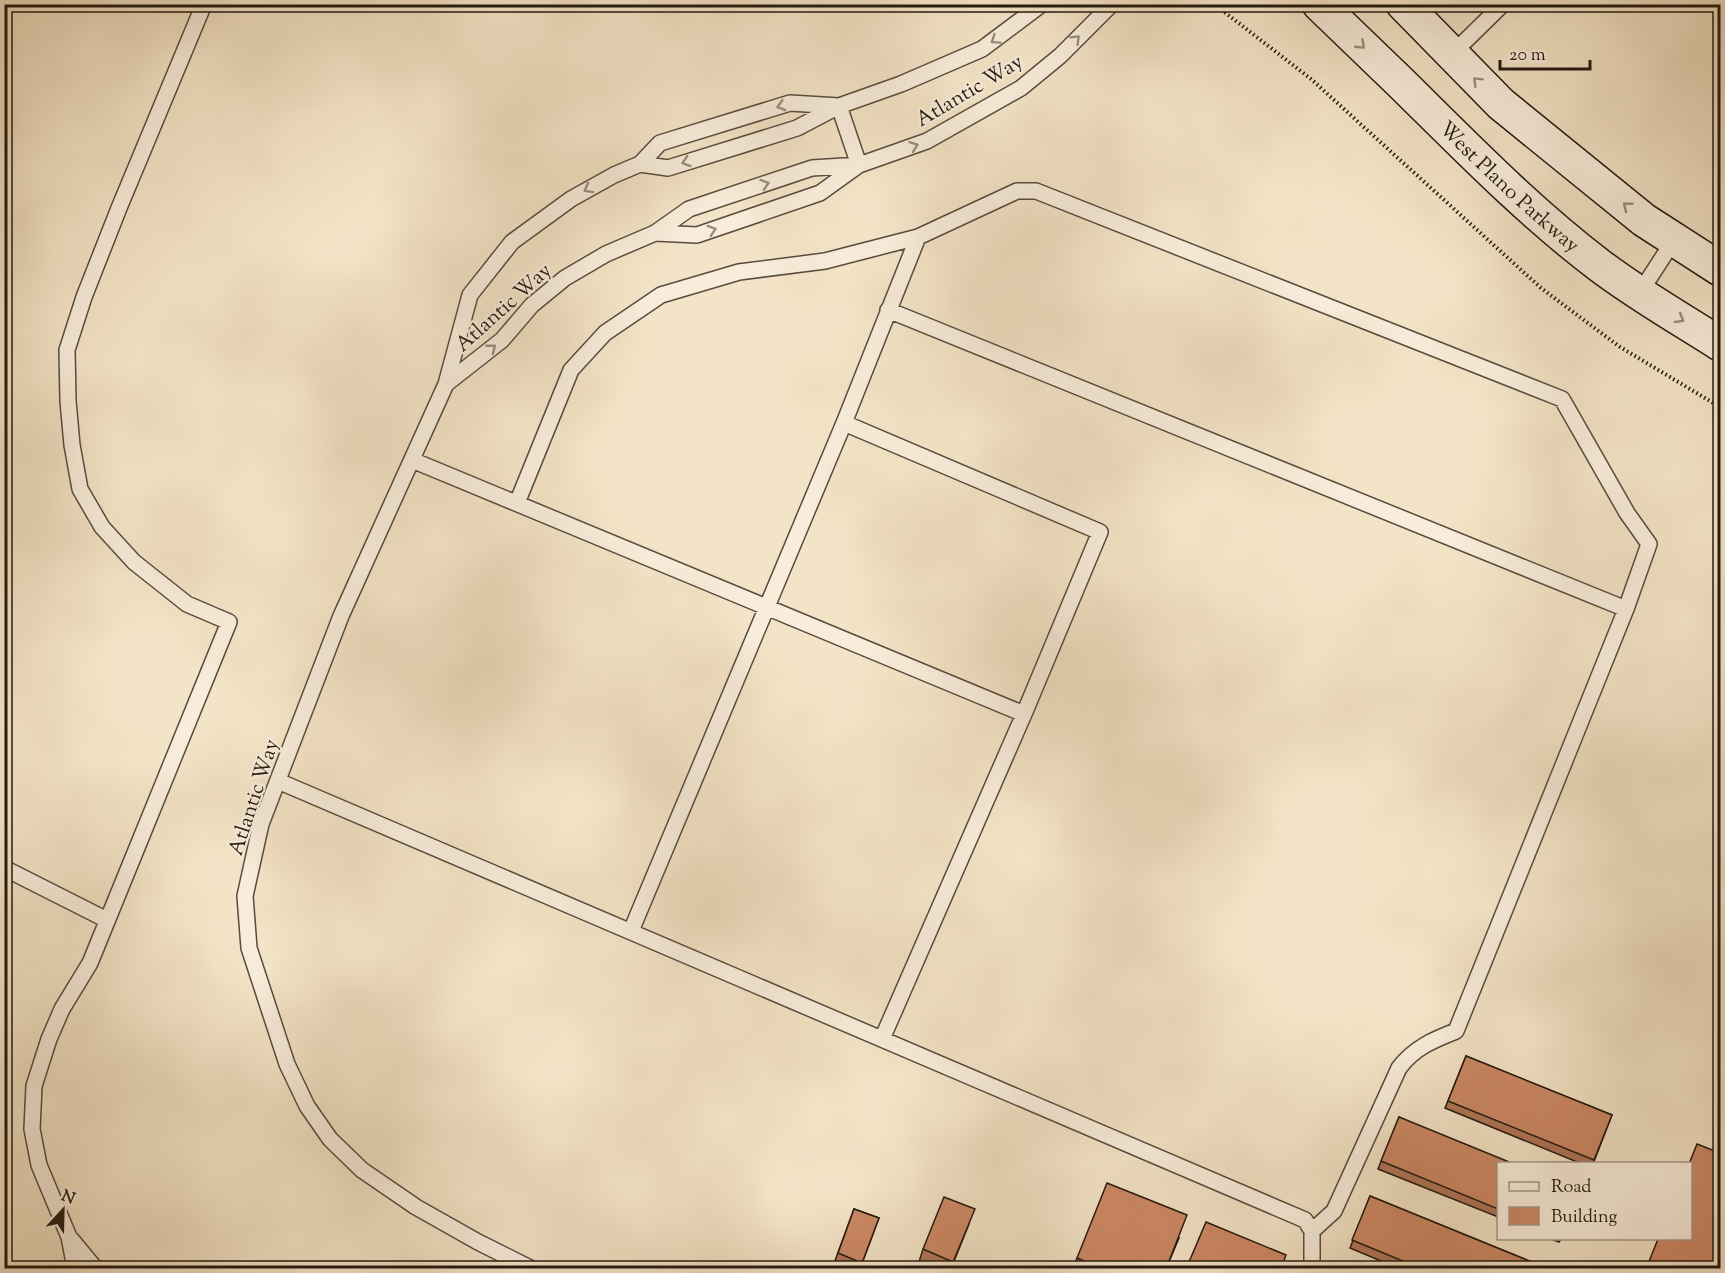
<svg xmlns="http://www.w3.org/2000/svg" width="1725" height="1273" font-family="'Sorts Mill Goudy',serif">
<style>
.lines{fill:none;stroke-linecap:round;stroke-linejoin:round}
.service-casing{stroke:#574c3e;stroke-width:18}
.secondary-casing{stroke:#231a10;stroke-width:36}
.path{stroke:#231a10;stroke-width:4;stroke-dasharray:1.5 3;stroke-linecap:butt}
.service{stroke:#f8eddb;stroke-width:15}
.secondary{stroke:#f8eddb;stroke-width:33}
.wall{fill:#af7557;stroke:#231a10;stroke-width:1.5}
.building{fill:#cc8865;stroke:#231a10;stroke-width:1.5}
.oneway{stroke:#988e80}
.labels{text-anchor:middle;stroke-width:4.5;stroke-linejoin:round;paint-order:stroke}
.street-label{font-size:21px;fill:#231a10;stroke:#f8eddb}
</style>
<rect width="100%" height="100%" fill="#f4e4c7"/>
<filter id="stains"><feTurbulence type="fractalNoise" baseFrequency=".00333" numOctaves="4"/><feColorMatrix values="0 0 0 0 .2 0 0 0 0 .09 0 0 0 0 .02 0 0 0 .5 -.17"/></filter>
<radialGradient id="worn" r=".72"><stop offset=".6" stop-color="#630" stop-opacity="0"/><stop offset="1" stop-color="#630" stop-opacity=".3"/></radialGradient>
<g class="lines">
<g class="service-casing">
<path id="service" d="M1451,55L1503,4
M839,106L859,165
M640,164L668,168L797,128L839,106L901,84L982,49L1042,4
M655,233L697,235L820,193L859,165
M1639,294L1674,240
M446,384L502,340L532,305L565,278L606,254L655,233L689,209L812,168L859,165L927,141L1021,88L1060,56L1112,4
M412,460L1024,714L1100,532L844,423L918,237L1017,191H1036L1562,399L1627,513L1649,544L1626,609L888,310
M517,503L571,370L605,333L661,295L739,272L825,261L918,237
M278,781L1305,1220L1312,1231V1268
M4,868L107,920
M631,931L844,423
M882,1039L1024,714
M1312,1231L1334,1211L1399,1068C1414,1048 1433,1040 1456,1031L1626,609
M71,1239L95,1268
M75,1268L69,1237L39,1165L32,1129L34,1086L49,1039L62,1009L90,963L229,622L187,604L134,562L102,527L80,489L72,445L68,401L67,350L84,297L119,208L204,4
M530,1268L478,1242L416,1207L362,1170L330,1139L307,1106L287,1064L249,948L245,896L261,824L341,616L446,384L470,295L512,242L571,199L614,175L640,164L660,143L790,103L839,106"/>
</g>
<g class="secondary-casing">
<g id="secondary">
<path id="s1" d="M1319,4C1347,31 1374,57 1401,83C1465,146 1527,210 1599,265C1637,294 1679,318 1720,344"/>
<path d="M1403,4L1501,104L1644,220L1720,269"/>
</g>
</g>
<path class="path" d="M1214,4L1311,79L1541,288L1620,347L1720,407"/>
<use href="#service" class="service"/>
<use href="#secondary" class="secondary"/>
</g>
<path class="wall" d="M1466,1056L1612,1115L1593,1164H1582L1445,1108Z
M1399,1117L1498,1164V1217L1378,1169Z
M1370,1196L1549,1269H1400L1350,1248Z
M854,1209L879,1218L860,1269H832Z
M969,1224L951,1269H927L918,1265L923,1249Z
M1179,1238L1166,1269H1073L1077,1258Z
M1551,1239H1561L1559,1242Z"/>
<path class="building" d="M1466,1056L1612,1115L1594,1160L1448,1101Z
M1399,1117L1514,1164H1498V1209L1381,1161Z
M1697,1144L1720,1153V1269H1646L1658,1239H1690V1164H1689Z
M1107,1183L1187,1215L1166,1269H1102L1077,1258Z
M1370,1196L1549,1269H1422L1352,1240Z
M944,1197L975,1209L953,1262L923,1249Z
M854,1209L879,1218L862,1263L838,1253Z
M1206,1222L1286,1255L1281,1269H1186Z"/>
<defs><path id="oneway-chevron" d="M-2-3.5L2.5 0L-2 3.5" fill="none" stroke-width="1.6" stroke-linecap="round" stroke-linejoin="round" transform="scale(1.5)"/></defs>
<g class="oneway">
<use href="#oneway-chevron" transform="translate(1076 39) rotate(-45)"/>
<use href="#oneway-chevron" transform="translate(995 40) rotate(145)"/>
<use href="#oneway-chevron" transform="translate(1361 45) rotate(44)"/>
<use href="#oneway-chevron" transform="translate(1477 81) rotate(-135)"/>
<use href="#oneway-chevron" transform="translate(781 106) rotate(164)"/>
<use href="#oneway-chevron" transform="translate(914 146) rotate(-20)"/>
<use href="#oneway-chevron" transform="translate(686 162) rotate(162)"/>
<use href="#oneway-chevron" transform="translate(765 184) rotate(-18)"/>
<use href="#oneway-chevron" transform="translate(588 189) rotate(151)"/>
<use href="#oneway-chevron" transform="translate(1627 206) rotate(-141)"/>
<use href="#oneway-chevron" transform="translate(712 230) rotate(-18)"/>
<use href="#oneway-chevron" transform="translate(1680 319) rotate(31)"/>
<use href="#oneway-chevron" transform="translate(492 348) rotate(-38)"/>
</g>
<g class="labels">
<g class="street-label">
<text transform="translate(969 90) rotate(-31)" y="7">Atlantic Way</text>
<text dy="7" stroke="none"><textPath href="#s1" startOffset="264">West Plano Parkway</textPath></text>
<text transform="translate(503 307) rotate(-42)" y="7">Atlantic Way</text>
<text transform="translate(253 797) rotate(-72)" y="7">Atlantic Way</text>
</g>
</g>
<rect width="1725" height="1273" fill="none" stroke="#f4e4c7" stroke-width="24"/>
<rect x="6" y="6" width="1713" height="1261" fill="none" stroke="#231a10" stroke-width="3"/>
<rect x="12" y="12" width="1701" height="1249" fill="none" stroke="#231a10" stroke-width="1.5"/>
<rect x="1497" y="1162" width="195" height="78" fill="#f8eddb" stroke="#a3998a" stroke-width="1.5"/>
<rect x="1509" y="1182" width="30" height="9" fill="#f8eddb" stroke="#a3998a" stroke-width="1.5"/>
<text x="1551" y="1192" font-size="18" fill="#231a10">Road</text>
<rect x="1509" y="1207" width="30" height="18" fill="#cc8865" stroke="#a3998a" stroke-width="1.5"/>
<text x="1551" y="1222" font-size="18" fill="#231a10">Building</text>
<g transform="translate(63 1210) rotate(22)" stroke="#f8eddb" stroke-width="4.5" paint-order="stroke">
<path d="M0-4.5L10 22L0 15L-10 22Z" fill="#231a10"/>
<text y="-9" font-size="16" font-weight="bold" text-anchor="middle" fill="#231a10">N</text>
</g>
<path d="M1500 60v9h90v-9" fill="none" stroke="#231a10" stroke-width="3"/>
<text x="1509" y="60" font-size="18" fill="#231a10" stroke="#f8eddb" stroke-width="4.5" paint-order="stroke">20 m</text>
<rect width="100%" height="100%" filter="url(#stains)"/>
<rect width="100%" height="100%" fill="url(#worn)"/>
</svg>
